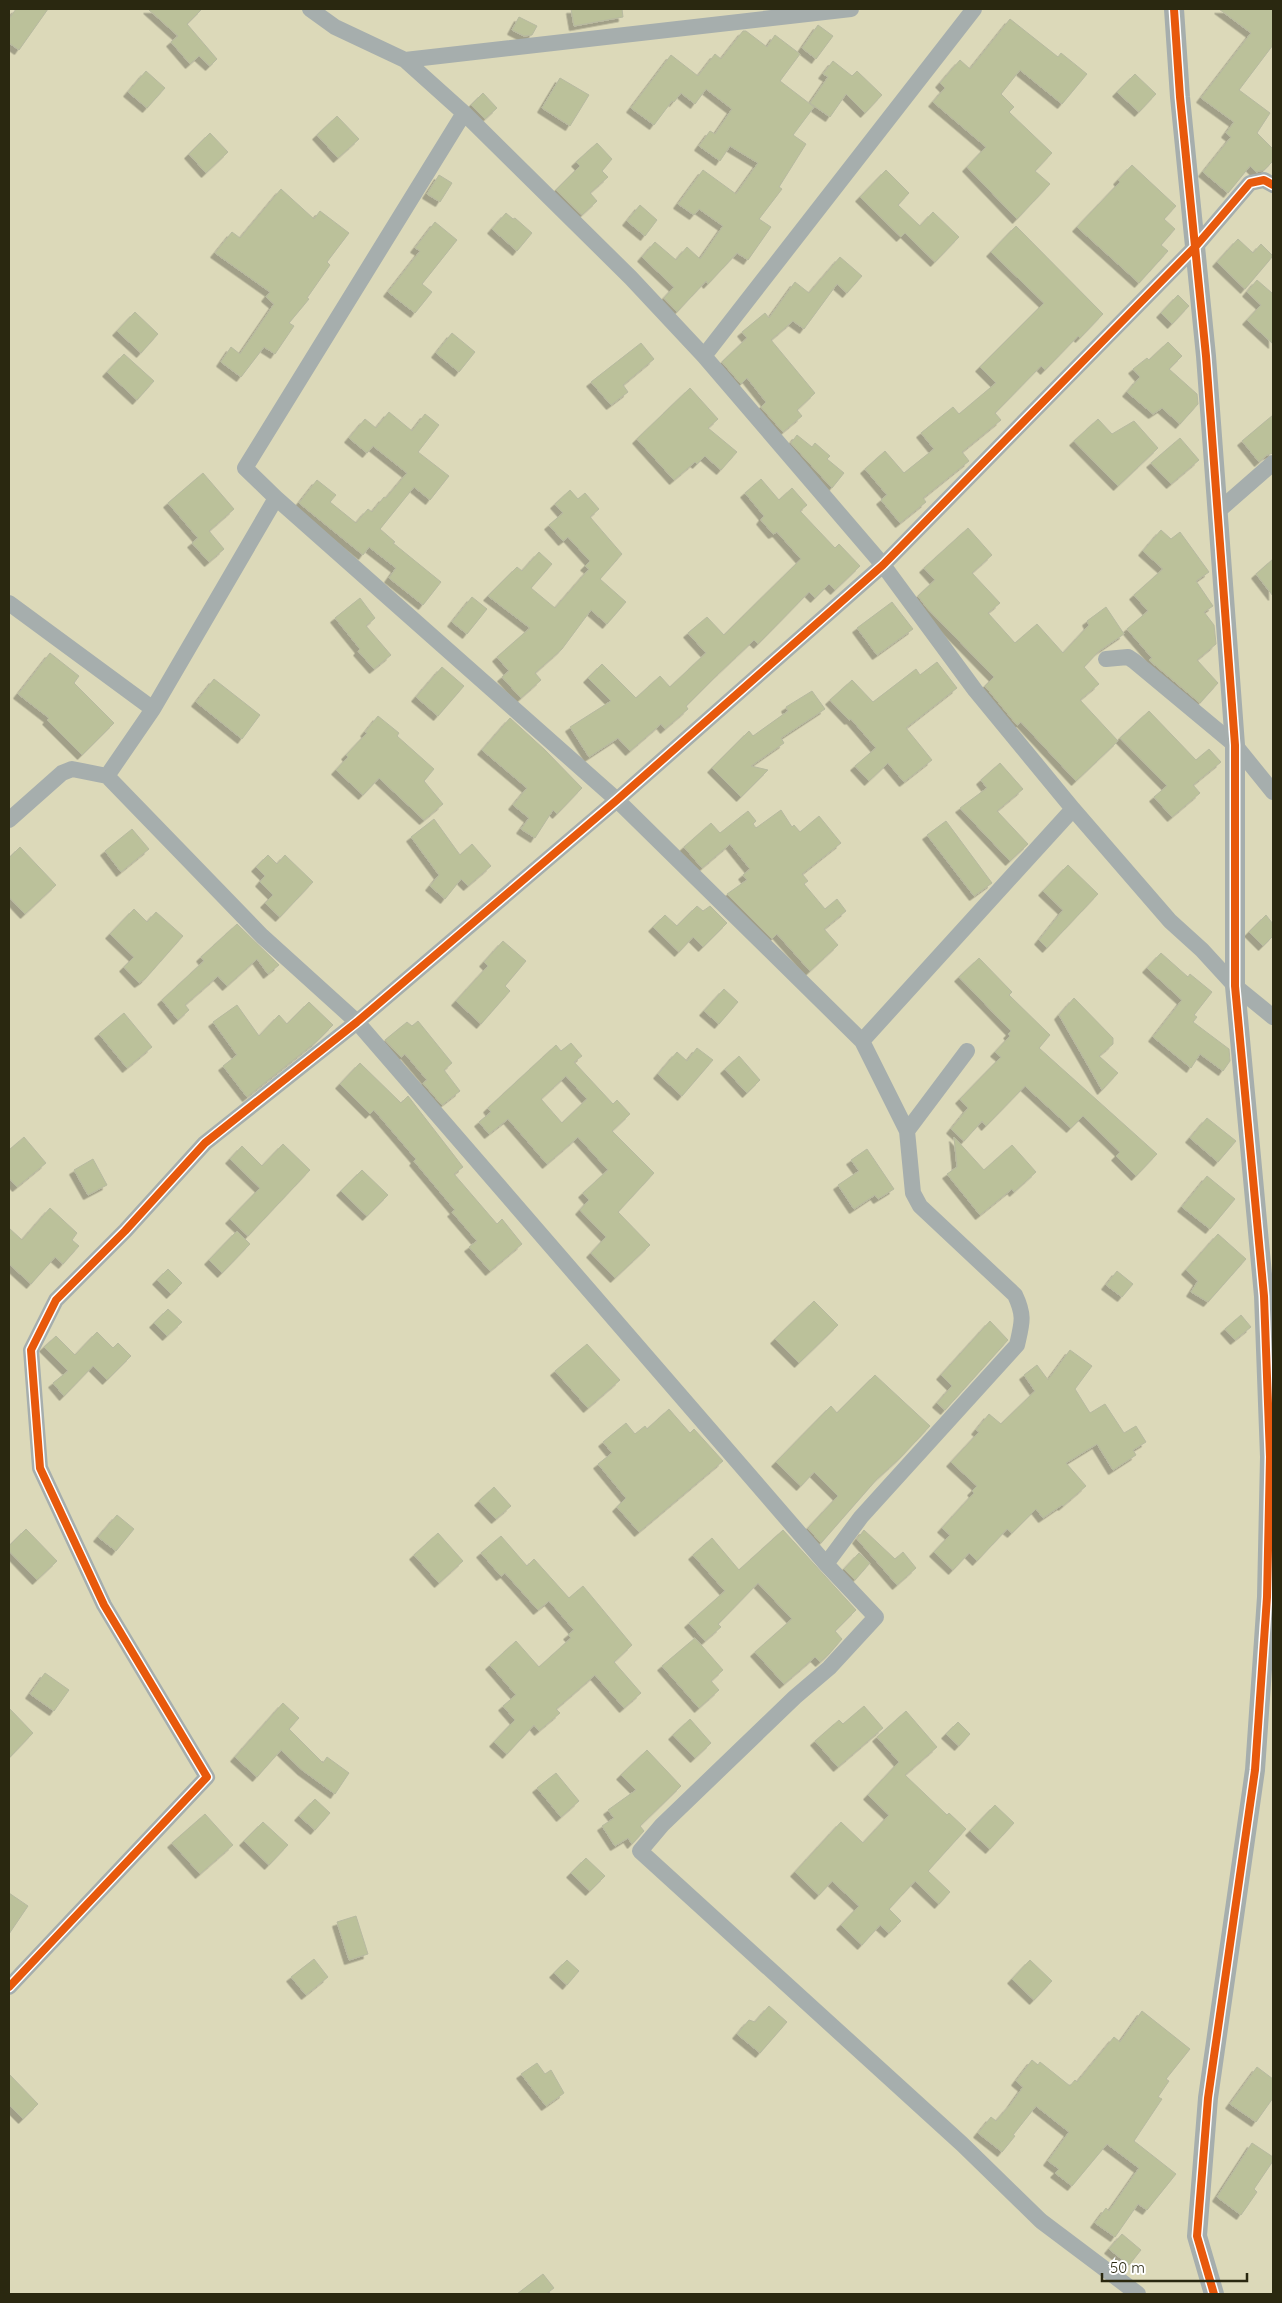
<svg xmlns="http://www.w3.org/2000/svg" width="1282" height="2303" font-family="Quicksand,sans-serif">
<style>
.building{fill:#bbc19a;stroke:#b7b9a0;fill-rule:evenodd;filter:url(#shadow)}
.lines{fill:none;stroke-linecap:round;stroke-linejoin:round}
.minor{stroke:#a6aead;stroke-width:16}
.tertiary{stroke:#a6aead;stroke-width:20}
.cycleway-casing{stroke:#fff;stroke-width:11}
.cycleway{stroke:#e8590c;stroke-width:8}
</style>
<defs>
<filter id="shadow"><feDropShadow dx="-4.5" dy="4.5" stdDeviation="0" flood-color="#0004"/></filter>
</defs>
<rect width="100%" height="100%" fill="#dcd9b9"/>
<path class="building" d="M16,9H48L19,50L9,43V19Z
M148,9H202L187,24L217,59L210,66L199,56L190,64L171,42L178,36Z
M571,9H622L623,17L574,26Z
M1219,9H1273V45L1239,90L1270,113L1257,133L1273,149V161L1264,170L1256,172L1250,166L1228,193L1203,172L1231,137L1226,133L1234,122L1201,98L1251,33Z
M519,17L537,26L532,35L524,36L512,30Z
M1010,19L1058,57L1061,53L1087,74L1062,104L1020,70L1001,94L1014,107L1009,112L1052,153L1035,171L1050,184L1017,219L967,167L986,147L933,102L945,88L940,83L960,60L970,69Z
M818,25L833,36L816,59L802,48Z
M743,31H746L767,47L775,35L800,54L780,81L814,107L793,135L806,144L779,187L782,189L759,219L771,227L748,260L737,253L708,284L706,281L677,312L664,298L674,287L642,257L655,242L676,260L687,247L700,259L723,226L699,209L694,215L678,204L703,170L736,194L758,163L730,146L720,161L699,146L710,131L715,134L732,109L706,89L695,104L681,93L674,102L672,101L654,125L631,108L671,55L698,76L715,54L721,59Z
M833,61L852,76L857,71L882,95L865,113L846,94L830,117L810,103L828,77L823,74Z
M146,71L165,88L147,108L128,92Z
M1135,74L1156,94L1139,112L1117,92Z
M560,78L589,95L570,126L542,108Z
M483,93L497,108L485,119L471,105Z
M337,116L359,139L338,158L317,135Z
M210,133L228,152L206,173L189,154Z
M597,143L612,159L602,171L608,177L590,193L597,201L582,215L556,190L580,166L576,162Z
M1132,165L1176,206L1164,219L1175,229L1161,245L1168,251L1139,283L1077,227L1120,182L1118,180Z
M886,170L909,193L898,205L920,226L933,212L959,237L935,262L905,233L901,237L860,197Z
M439,175L452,183L440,202L427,194Z
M281,189L314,219L320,211L349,233L327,262L330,265L307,298L309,299L289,323L294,326L275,354L264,347L241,377L221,362L231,347L240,354L274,304L266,297L270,292L215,253L232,232L240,238Z
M640,205L657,220L645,236L627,221Z
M506,213L513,219L515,218L532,233L517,251L492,229Z
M435,222L457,240L422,284L432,292L415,313L388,292L420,251L415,248Z
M1016,226L1103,314L1080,338L1078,336L1045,370L1041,366L995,413L1001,420L962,452L969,461L923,498L926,502L900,523L881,500L887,495L865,469L885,451L904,473L934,449L921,433L953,407L959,414L996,383L980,367L1044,303L991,252Z
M1238,239L1253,253L1261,244L1273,256L1245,289L1217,262Z
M840,257L862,276L847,293L837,284L804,329L793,321L771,340L815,393L797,410L802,416L783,432L761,407L766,402L747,378L741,384L722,362L747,338L742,332L765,313L769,318L795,282L809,293Z
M1257,280L1272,293L1273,292V344L1247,320L1261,305L1247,292Z
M1178,295L1189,306L1172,324L1161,313Z
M135,312L158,334L141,353L117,331Z
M452,333L475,352L459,372L436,353Z
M1168,342L1182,356L1169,369L1197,394L1198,404L1180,424L1162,408L1153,414L1127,392L1140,377L1133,369L1147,358L1149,360Z
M641,343L654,359L623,385L628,392L611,405L591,382Z
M124,354L154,381L137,400L107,372Z
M690,388L718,419L708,428L737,452L721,470L705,456L697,464L695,462L674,480L637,439Z
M389,412L412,431L425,414L439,425L418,452L449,476L430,500L414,487L380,529L395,542L393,543L441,582L423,605L389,578L396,568L369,547L363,555L299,503L317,480L336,495L330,502L356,523L368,509L372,512L384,497L386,498L407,473L373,446L367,453L349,438L365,419L376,428Z
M1273,415V453L1267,455L1259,462L1242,441Z
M1098,419L1112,434L1134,421L1158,448L1118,486L1074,441Z
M797,435L812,447L815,443L830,456L827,459L844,473L832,488L791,443Z
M1180,438L1199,460L1171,484L1151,463Z
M203,473L234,509L209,531L224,549L209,562L192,543L198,538L168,503Z
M761,479L779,500L792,488L807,505L800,511L835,548L839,544L860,566L835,590L829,584L815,598L809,592L758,644L754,640L718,674L686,706L688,709L665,729L661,724L630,751L618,738L589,757L570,727L611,701L588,678L602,664L636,698L660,676L670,687L706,653L688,633L707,617L724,635L801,559L777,532L773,534L761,520L764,516L745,493Z
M570,490L578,499L585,493L599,509L590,517L622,554L600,579L626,602L607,624L591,610L562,649L535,673L541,680L521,698L502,677L509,671L497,657L530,628L488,596L517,567L522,571L539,552L552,564L531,588L555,608L589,569L585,566L590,561L568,537L563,541L549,525L563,513L555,504Z
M968,528L992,555L972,573L1000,603L988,613L1015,643L1037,624L1063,653L1089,625L1087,621L1106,607L1124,634L1099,651L1084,667L1099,684L1080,700L1118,741L1076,781L1021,722L1017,725L985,686L994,677L927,608L918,596L935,580L924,568Z
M1161,530L1171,539L1180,532L1209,572L1196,581L1213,606L1204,612L1214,625L1216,644L1197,660L1218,683L1200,703L1149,660L1152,658L1127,629L1148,611L1134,595L1163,569L1143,551Z
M1273,559V596L1256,574Z
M472,597L487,609L467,634L452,622Z
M360,598L375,618L366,626L391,655L374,669L358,651L360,649L335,618Z
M892,602L913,629L877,655L857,628Z
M50,653L79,676L74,683L114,723L82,755L47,720L49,718L18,694Z
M937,662L957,688L906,728L932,760L904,782L888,763L869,781L855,766L876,748L851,719L849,720L830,700L852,680L873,702L916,669L920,675Z
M442,667L464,686L438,716L416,697Z
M214,679L260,715L242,739L196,702Z
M812,691L825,709L781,738L784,743L751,766L768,770L741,797L712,768L749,731L753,736L788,711L786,707Z
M1149,711L1196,760L1209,749L1221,762L1193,785L1200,793L1172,817L1154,797L1167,786L1120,738Z
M378,716L399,733L397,736L434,769L424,781L443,804L424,820L379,778L363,795L336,770L348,757L346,755L367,733L365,732Z
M510,718L545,750L582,788L557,814L553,810L535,838L521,829L529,818L513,805L527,788L482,750Z
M1000,763L1023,789L997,811L1028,844L1010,861L960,808L987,788L981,780Z
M781,810L792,827L794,825L800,832L819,816L841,843L802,874L808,881L804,884L825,909L837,899L846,911L824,929L838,945L810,971L777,934L772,939L727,894L747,880L743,875L750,869L730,844L702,868L684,847L711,823L720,833L748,811L756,821L753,824L756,828Z
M434,819L460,855L472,844L491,866L468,886L461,879L445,899L430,886L439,875L411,837Z
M946,821L992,883L974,896L927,835Z
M132,829L149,849L121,872L105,851Z
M20,847L56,885L25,914L9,897V858Z
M268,855L277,864L285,855L313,882L280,917L265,903L273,895L260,882L265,876L256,867Z
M1068,865L1098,894L1047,948L1039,940L1063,910L1043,891Z
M697,906L703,911L710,906L727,923L703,947L693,937L679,952L653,927L665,915L677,926Z
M134,909L147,922L156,912L183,936L145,979L139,983L124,967L134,957L110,934Z
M1266,915L1273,924V936L1263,946L1249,932Z
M237,924L279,965L268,974L257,959L227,986L218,976L185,1005L189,1010L178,1020L162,1000L204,961L201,957Z
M503,941L526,961L505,986L510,991L481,1024L456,1001L488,966L484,962Z
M1161,953L1188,977L1190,974L1212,992L1194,1015L1197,1017L1193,1022L1229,1049L1230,1061L1223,1071L1200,1054L1191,1068L1153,1037L1182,1000L1147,968Z
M979,958L1012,992L1009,995L1050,1035L1039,1048L1157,1154L1136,1176L1116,1156L1120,1152L1083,1116L1071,1128L1025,1086L986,1126L982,1121L964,1141L951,1129L968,1108L960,1099L1001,1057L995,1052L1010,1036L1008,1034L1011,1031L959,977Z
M724,989L738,1002L719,1024L704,1011Z
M1074,998L1113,1038V1044L1099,1056L1118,1073L1102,1090L1059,1015Z
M309,1002L333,1025L317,1041L247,1097L223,1066L237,1055L213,1022L237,1005L259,1036L279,1015L287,1024Z
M124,1013L152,1047L127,1068L99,1034Z
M418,1021L452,1063L444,1070L460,1091L442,1105L423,1083L427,1080L405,1054L401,1057L385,1040L407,1022L412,1026Z
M571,1043L582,1056L574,1062L613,1104L617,1100L630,1114L612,1131L654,1173L618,1212L650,1245L615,1278L591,1253L606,1237L580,1210L589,1200L583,1193L608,1170L578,1137L547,1164L508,1119L489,1134L479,1122L491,1112L488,1108L556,1045L561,1051ZM566,1076L587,1099L562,1123L541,1099Z
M697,1048L713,1060L682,1096L658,1074L677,1052L687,1061Z
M739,1056L760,1080L747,1093L725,1069Z
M360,1063L401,1103L408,1096L463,1167L454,1174L497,1224L502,1219L522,1244L490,1271L469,1247L477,1241L452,1212L455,1210L414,1161L416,1159L374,1110L370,1114L340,1084Z
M1207,1118L1236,1141L1218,1162L1190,1138Z
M24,1137L46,1163L17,1187L9,1178V1150Z
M954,1137L984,1170L1012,1145L1036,1172L1014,1192L1012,1189L980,1215L947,1174L957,1167Z
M283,1144L310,1170L248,1236L230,1219L260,1188L230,1159L242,1146L262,1166Z
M867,1149L894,1189L878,1199L875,1195L854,1209L838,1185L859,1171L851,1160Z
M93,1159L107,1185L88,1195L74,1170Z
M362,1170L388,1195L367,1216L341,1191Z
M1207,1176L1235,1199L1210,1229L1182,1207Z
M50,1208L77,1233L72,1240L79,1246L63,1264L55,1257L31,1284L9,1264V1228L22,1240Z
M237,1231L250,1244L222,1273L209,1260Z
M1218,1234L1246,1259L1208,1302L1191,1292L1198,1281L1186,1270Z
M168,1269L182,1283L171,1294L157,1280Z
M1117,1271L1133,1284L1122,1297L1106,1285Z
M814,1301L838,1325L799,1363L775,1339Z
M168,1309L182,1322L167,1336L154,1323Z
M1241,1315L1251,1327L1235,1340L1225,1329Z
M990,1321L1008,1340L945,1410L937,1403L952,1386L941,1375Z
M97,1332L113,1348L118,1343L131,1356L107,1380L93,1366L64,1396L53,1383L68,1371L44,1347L56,1336L75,1355Z
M587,1344L620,1380L588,1408L555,1371Z
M1070,1350L1092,1366L1075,1389L1090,1413L1105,1404L1124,1433L1136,1426L1146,1442L1133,1450L1136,1455L1113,1470L1097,1444L1066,1463L1086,1486L1063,1506L1062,1505L1043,1518L1036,1509L1012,1533L1007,1529L977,1561L969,1553L953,1570L934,1552L950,1535L942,1528L974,1493L972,1491L977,1486L951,1462L979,1432L976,1430L989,1414L1001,1424L1035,1391L1024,1375L1037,1365L1048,1380Z
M875,1375L930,1426L901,1457L877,1479L821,1543L808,1528L838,1496L814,1472L801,1486L776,1462L831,1406L837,1413Z
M669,1409L690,1433L694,1429L723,1461L639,1532L617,1507L626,1498L598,1464L612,1453L603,1442L626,1423L635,1434L645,1426L647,1429Z
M494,1487L511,1506L496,1519L479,1501Z
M117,1515L134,1529L116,1551L98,1537Z
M26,1529L57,1561L37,1580L9,1551V1546Z
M783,1530L856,1610L835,1631L842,1639L829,1654L820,1662L815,1657L784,1684L755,1652L792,1619L758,1583L718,1624L721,1627L705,1641L689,1623L725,1591L693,1555L712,1538L739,1570Z
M864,1530L895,1559L903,1552L916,1568L897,1585L857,1539Z
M438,1533L463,1561L439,1583L414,1555Z
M501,1536L527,1566L534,1559L569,1598L583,1586L632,1645L614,1662L641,1693L624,1708L595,1675L556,1709L560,1713L539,1731L534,1725L507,1754L494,1742L515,1720L503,1706L516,1695L490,1665L516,1641L539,1667L571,1638L568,1635L574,1630L549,1601L538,1610L505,1573L501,1576L481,1553Z
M859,1553L870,1563L855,1580L844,1569Z
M695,1638L723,1670L711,1681L719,1690L699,1708L662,1666Z
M45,1673L69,1690L54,1711L30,1694Z
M283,1703L299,1718L289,1729L323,1763L327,1757L349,1773L335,1794L302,1770L281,1750L257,1777L235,1757Z
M864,1706L883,1728L838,1767L815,1741L839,1720L843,1724Z
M9,1708L33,1733L9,1758Z
M906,1711L937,1747L905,1775L947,1815L949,1813L966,1829L928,1871L950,1892L939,1904L915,1881L889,1909L901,1921L889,1933L880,1925L862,1945L841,1925L859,1906L832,1881L819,1895L795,1872L841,1822L863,1843L889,1815L868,1795L899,1762L877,1737Z
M690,1719L711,1743L695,1758L673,1735Z
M958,1722L970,1734L959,1746L946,1734Z
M647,1750L681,1786L640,1826L644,1831L632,1844L628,1838L615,1846L602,1826L614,1818L608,1810L636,1790L621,1775Z
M556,1773L579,1801L561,1817L537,1788Z
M315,1799L330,1813L315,1830L299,1816Z
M995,1805L1014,1823L990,1849L970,1831Z
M205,1814L233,1845L200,1874L172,1843Z
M263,1822L288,1845L269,1865L244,1841Z
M586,1858L605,1876L590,1891L571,1873Z
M9,1893L28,1906L9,1934Z
M356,1916L368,1954L349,1960L337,1922Z
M314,1959L328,1977L306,1995L291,1977Z
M567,1960L579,1971L567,1985L554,1973Z
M1030,1960L1052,1981L1034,2000L1012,1979Z
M769,2006L787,2022L760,2053L737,2034L749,2020L755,2022Z
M1142,2011L1190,2049L1166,2079L1169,2081L1158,2097L1162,2099L1134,2141L1176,2174L1147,2210L1138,2204L1115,2237L1095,2223L1106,2208L1109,2211L1139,2168L1107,2144L1072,2186L1055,2173L1059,2169L1048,2161L1069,2132L1036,2106L1013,2135L1015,2136L1002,2152L978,2133L991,2117L996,2121L1011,2104L1023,2087L1016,2081L1032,2060L1038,2065L1040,2062L1070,2086L1075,2080L1077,2082L1114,2037L1120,2042Z
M537,2063L545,2074L551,2070L564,2093L546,2106L521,2074Z
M1257,2067L1273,2079V2098L1256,2122L1230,2104Z
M9,2074L38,2104L23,2119L9,2105Z
M1252,2143L1273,2157V2161L1254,2189L1257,2192L1241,2215L1217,2197Z
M1122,2234L1141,2250L1129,2265L1109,2249Z
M543,2274L554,2288L546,2294H517Z"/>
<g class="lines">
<path class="minor" d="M310,9L335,27L405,60L464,113L631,278L704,356L883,565L975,690L1073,809L1170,921L1202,950L1235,986L1273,1017
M405,60L851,9
M704,356L974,9
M276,498L617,800L862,1041L907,1131L913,1193L920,1206L1015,1295C1025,1316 1022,1323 1017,1345L861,1517L826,1564
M1217,512L1273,463
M9,603L153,709
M1106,659L1128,657L1134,661L1235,745L1273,792
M107,776L262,936L357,1022L826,1564L876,1617L829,1668L795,1697L662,1825L640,1851L962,2144L1041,2221L1138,2294
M9,820L62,773L72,769L107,776L153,709L276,498L245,468L464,113
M862,1041L1073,809
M907,1131L967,1051
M9,1987L207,1777L104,1605L40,1468L31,1350L56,1300L125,1231L205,1143L357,1022L617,800L883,565L1196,246L1250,183L1264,180L1273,185"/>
<path class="tertiary" d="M1174,9L1180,97L1206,356L1235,745V986L1264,1296L1270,1457L1267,1597L1255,1770L1208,2098L1197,2236L1214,2294"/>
<g class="cycleway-casing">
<path id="cycleway" d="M1174,9L1180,97L1206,356L1235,745V986L1264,1296L1270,1457L1267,1597L1255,1770L1208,2098L1197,2236L1214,2294
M9,1987L207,1777L104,1605L40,1468L31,1350L56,1300L125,1231L205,1143L357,1022L617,800L883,565L1196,246L1250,183L1264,180L1273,185"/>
</g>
<use href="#cycleway" class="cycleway"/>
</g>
<rect width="1282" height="2303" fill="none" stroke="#2a2810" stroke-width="20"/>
<path d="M1102 2273v8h145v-8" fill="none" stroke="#2a2810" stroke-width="2.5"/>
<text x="1110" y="2273" font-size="15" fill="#2a2810" stroke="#ffffff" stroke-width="4" paint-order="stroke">50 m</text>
</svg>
